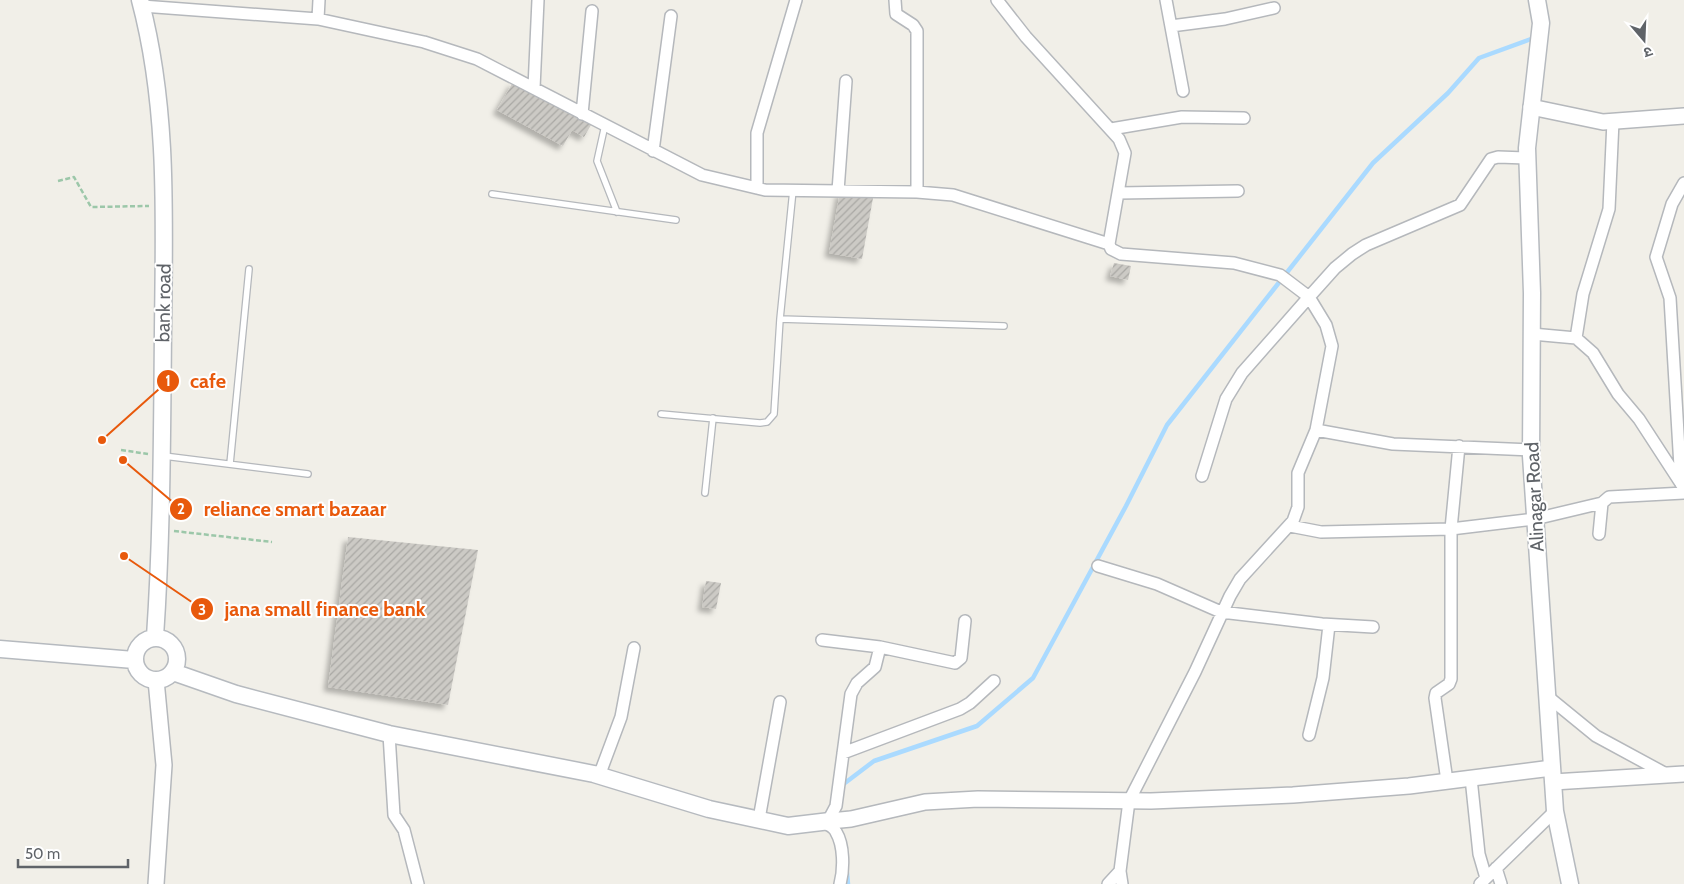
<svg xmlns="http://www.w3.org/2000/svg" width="1684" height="884" font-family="Cabin,'Noto Sans Devanagari',sans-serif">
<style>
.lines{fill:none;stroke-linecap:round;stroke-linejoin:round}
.stream{stroke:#aadaff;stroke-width:4.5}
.building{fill:url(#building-hatch);filter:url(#shadow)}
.service-casing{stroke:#b5b8bc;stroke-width:8}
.minor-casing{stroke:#b5b8bc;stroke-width:14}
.tertiary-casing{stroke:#b5b8bc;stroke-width:18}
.secondary-casing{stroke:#b6babf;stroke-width:19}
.path{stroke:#9cc7a9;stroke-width:2.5;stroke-dasharray:5 2.5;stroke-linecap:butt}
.service{stroke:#fff;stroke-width:5.5}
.minor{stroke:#fff;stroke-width:11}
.tertiary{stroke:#fff;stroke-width:15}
.secondary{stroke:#fff;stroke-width:16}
.labels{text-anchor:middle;stroke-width:4;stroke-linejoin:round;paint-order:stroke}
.street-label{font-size:19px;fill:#5f6368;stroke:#fff}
.leader{fill:none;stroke:#e8590c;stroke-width:2}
.callout-dot{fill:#e8590c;stroke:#fff;stroke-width:2}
.mark-label{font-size:15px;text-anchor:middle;font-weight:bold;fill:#fff}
.callout-label{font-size:20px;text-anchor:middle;font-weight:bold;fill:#e8590c;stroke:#fff;stroke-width:4;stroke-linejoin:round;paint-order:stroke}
</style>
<defs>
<pattern id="building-hatch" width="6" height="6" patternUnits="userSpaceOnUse" patternTransform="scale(1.25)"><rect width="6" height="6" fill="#cccac5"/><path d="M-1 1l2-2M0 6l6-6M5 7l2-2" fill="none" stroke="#a9a8a4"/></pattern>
<filter id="shadow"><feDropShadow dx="-4.5" dy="4.5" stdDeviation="2.5" flood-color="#0004"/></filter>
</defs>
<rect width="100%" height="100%" fill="#f1efe8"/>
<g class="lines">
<path class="stream" d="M841,786L874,761L977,726L1033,678L1126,506L1167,425L1373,163L1448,93L1479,58L1531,39
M847,873L848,884"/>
</g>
<path class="building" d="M513,82L591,125L584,137L572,130L563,146L497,110Z
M840,192L873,198L862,259L829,253Z
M1114,263L1131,266L1128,280L1110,276Z
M348,537L478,550L448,705L328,687Z
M706,581L721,583L716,609L702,607Z"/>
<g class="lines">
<g class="service-casing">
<path id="service" d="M605,125L597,161L617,212
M492,194L676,220
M780,319L1004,326
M661,414L760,423L767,422L774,414L780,319L793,190
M164,456L308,474
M230,464L249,269
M705,493L713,418"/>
</g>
<g class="minor-casing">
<path id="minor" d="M997,0L1026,37L1119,139L1125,153L1109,244L1111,249L1121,254L1234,263L1280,275L1309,297L1326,325L1332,346L1316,430L1298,473V507L1293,521L1240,579L1230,596L1195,672L1129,801L1120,871L1122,884
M1166,0L1183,91
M142,6L318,19L424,42L477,59L702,175L765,190L917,192V31L913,25L896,14L895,0
M318,19L319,0
M1171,26L1225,19L1274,8
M534,88L538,0
M582,114L592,11
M1111,129L1182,117L1244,118
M653,151L671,16
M757,188V133L796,0
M838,191L846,81
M917,192L953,195L1109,244
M1119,193L1238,191
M1532,334L1576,338L1593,353L1618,394L1639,419L1680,482
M1576,338L1583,294L1609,209L1613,121
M1316,430L1393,444L1531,450
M1202,476L1226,399L1242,373L1309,297L1335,268L1352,254L1366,245L1460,205L1491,159L1498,157L1527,158
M1681,484L1670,298L1656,257L1672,204L1684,183
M1290,526L1321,532L1451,529L1535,519L1602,503
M1599,534L1602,503L1609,497L1684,493
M1098,566L1157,584L1221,612L1322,624L1373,627
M822,640L880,647L955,663L961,658L965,621
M1547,696L1596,736L1668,775
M389,734L394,815L404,830L418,884
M1309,735L1323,678L1329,625
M843,753L960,709L970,703L994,681
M599,776L621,717L634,648
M1471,778L1479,854L1486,878
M1447,781L1435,698L1436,693L1449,684L1451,679V529L1459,446
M759,819L780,702
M828,821L836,806L851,694L857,683L875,667L880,647
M823,822C827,824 834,827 836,832C844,845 844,869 840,884
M1496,868L1501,884
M1108,884L1120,871
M1480,884L1555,811"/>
</g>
<g class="tertiary-casing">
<path id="tertiary" d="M1531,107L1603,122L1684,116
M1553,782L1684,774
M830,821L851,819L925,802L978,799L1151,801L1293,795L1409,786L1552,768
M156,884L164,765L156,680"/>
</g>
<g class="secondary-casing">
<path id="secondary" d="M140,0C169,109 164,220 163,331C162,433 162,535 155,637
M1537,0L1541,23L1527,148L1532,293L1531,456L1555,811L1570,884
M135 659a21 21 0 1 1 42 0a21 21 0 1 1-42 0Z
M0,649L134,660
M173,672L236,694L389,734L594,774L709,809L788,826L830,821"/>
</g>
<path class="path" d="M58,181L74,177L91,207L149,206
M121,450L148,454
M174,531L272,542"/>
<use href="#service" class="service"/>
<use href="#minor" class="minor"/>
<use href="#tertiary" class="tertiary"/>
<use href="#secondary" class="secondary"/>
</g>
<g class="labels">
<g class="street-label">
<text transform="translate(163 303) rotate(-89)" y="7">bank road</text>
<text transform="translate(1534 497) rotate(-93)" y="7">Alinagar Road</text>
</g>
</g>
<path class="leader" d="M102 440L168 381M123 460L181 509M124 556L202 609"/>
<g class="callout-dot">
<circle cx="102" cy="440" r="5"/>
<circle cx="123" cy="460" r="5"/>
<circle cx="124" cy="556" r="5"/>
<circle cx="168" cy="381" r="12"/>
<circle cx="181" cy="509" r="12"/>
<circle cx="202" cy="609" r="12"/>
</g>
<g class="mark-label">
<text x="168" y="386">1</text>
<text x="181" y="514">2</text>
<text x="202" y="615">3</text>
</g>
<g class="callout-label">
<text x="208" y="388">cafe</text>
<text x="295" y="516">reliance smart bazaar</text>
<text x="325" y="616">jana small finance bank</text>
</g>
<g transform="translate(1644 40) rotate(161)" stroke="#ffffff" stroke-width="4" paint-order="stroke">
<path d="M0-4L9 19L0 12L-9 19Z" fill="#5f6368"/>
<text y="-8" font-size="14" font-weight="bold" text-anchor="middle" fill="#5f6368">उ</text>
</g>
<path d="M18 859v8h110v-8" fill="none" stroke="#5f6368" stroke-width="2.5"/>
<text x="25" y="859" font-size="15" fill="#5f6368" stroke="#ffffff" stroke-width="4" paint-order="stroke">50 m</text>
</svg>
